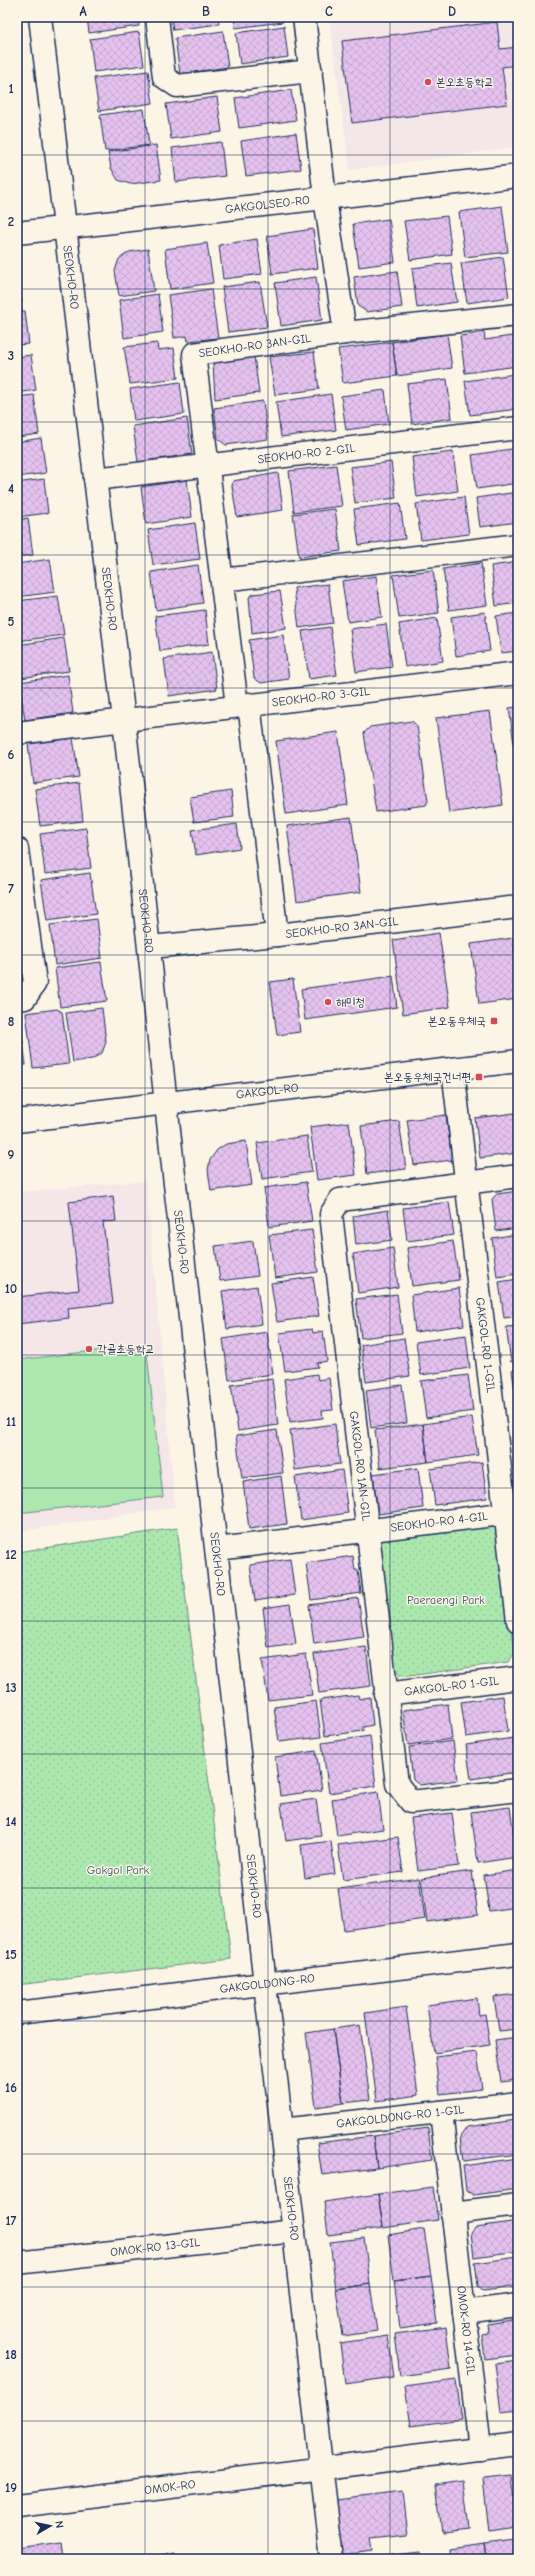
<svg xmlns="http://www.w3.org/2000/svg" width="535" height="2576" font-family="'Comic Neue','Poor Story',sans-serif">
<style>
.built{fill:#f5e6e8}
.grass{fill:#ace8ae;stroke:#648c86}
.park{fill:url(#park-dots);stroke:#648c86}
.building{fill:url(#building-cross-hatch);stroke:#1b2f5e}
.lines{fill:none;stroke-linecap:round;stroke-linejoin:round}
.minor-casing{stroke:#1b2f5e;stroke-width:25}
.tertiary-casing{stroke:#1b2f5e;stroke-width:25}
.secondary-casing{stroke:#1b2f5e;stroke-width:25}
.minor{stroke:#fcf5e5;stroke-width:22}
.tertiary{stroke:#fcf5e5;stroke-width:22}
.secondary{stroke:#fcf5e5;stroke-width:22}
.grid{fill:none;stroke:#1b2f5e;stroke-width:1;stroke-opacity:0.55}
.poi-dot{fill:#d1495b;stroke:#fcf5e5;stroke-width:1.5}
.labels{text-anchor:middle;stroke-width:3;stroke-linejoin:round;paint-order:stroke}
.poi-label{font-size:12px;fill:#1b2f5e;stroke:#fcf5e5;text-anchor:start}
.street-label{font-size:12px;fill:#1b2f5e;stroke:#fcf5e5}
.park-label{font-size:12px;fill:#38546e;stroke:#fcf5e5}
.neatline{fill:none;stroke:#1b2f5e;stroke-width:1.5}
.grid-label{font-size:13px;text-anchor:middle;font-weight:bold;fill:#1b2f5e}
</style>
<defs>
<pattern id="park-dots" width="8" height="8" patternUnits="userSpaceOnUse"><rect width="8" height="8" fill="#ace8ae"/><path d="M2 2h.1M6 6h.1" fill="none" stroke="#93c798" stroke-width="1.8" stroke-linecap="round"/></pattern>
<pattern id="building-cross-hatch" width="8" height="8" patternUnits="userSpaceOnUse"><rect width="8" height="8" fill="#e5c2ee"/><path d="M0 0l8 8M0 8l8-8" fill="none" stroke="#c4a7ce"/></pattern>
</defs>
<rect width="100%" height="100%" fill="#fcf5e5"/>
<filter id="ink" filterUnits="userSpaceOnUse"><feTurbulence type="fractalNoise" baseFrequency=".025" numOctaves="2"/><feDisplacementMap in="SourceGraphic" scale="8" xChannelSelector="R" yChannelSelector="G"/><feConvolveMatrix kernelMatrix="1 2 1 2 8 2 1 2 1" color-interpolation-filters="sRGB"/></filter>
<g filter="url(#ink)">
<path class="built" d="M329,17H518V147L350,170Z
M146,1181L175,1507L17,1532V1192Z"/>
<path class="grass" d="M146,1345L163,1497L17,1513V1360Z"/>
<path class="park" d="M489,1524L498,1531L515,1653L508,1662L402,1677L393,1669L376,1548L383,1539Z
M177,1528L231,1959L17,1985V1552Z"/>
<path class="building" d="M87,17H138L139,26L89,33Z
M171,17H218L219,24L173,30Z
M234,17H282L283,22L235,28Z
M497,22L500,49L518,47V65L502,67L507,104L352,123L342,41Z
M284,26L288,57L240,64L236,33Z
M223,31L228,67L180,74L175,38Z
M139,32L144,65L94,72L90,39Z
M148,71L153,103L99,111L94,78Z
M291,90L296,120L239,128L235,98Z
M217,97L222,132L171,139L166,104Z
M144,109L149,145L105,151L100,115Z
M296,133L301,169L246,176L241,141Z
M221,142L225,176L176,182L172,148Z
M156,145L161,180L130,184L118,180L111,168L108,152Z
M502,206L508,252L465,257L459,212Z
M447,216L452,254L410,260L404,221Z
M389,219L395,262L359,267L353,224Z
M313,229L318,268L272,274L267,236Z
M257,239L262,274L223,279L219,245Z
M207,243L213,283L170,289L165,249Z
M148,249L154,291L119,296L115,271L119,259L129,252Z
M503,257L509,297L467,303L461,263Z
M451,263L457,302L417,308L412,268Z
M397,271L402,307L367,312L358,306L354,277Z
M316,277L322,320L281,326L275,283Z
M17,279L22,303L17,304Z
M260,282L267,327L228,332L222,287Z
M211,289L218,338L188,341L187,336L174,338L168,295Z
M158,294L163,332L124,338L119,300Z
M25,311L29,344L17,345V312Z
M484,332L485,340L518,335V366L465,373L460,336Z
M447,334L452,368L397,376L392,342Z
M392,342L397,376L343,383L338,349Z
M157,343L158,350L174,348L178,378L130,384L124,347Z
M314,352L319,389L275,395L269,357Z
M31,355L36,390L17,393V357Z
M254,356L259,393L215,399L213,363Z
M515,374L518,409L470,415L465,381Z
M447,379L452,418L412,424L407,384Z
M180,382L184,414L134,421L130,389Z
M385,390L389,424L346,430L341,396Z
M331,394L336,430L281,437L276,402Z
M34,395L39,434L17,437V397Z
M263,401L268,439L226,445L218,439L214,408Z
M187,418L192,454L138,462L133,426Z
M41,438L46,473L17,477V442Z
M518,448V483L477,489L472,455Z
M453,452L458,491L417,497L412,457Z
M391,462L396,498L355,503L350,467Z
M336,465L342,506L294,512L289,471Z
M278,473L283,510L237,517L232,486L233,481Z
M44,479L48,513L17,517V483Z
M187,480L192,517L146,524L141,487Z
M518,492V522L480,527L476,498Z
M464,497L469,534L421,540L416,504Z
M400,503L405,539L359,545L354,509Z
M335,509L341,551L299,557L293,514Z
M28,518L33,555L17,557V520Z
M195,523L200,559L153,565L148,530Z
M50,559L55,592L17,597V564Z
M518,562V603L496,606L491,566Z
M481,563L487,605L449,610L443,569Z
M198,565L203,603L156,610L151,572Z
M433,570L439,613L399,618L393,575Z
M376,576L382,617L348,622L342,581Z
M328,584L333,623L299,628L294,588Z
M280,591L286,628L252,633L249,597L253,594Z
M58,596L64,635L17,641V601Z
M205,610L209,644L160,651L155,616Z
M485,612L490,651L456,656L451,617Z
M518,613V651L501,653L496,616Z
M437,618L443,661L405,667L399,624Z
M386,624L392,667L356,672L350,629Z
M330,627L337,675L309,679L302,631Z
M283,635L289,679L261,683L254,678L249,640Z
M64,638L69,671L20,678L17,645Z
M212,652L217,689L169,696L164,659Z
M68,675L73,713L25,720L19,682Z
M518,707V773L509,708Z
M490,711L503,805L449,813L436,718Z
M412,721L417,726L428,801L426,805L376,812L364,733L370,727Z
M338,732L348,805L286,814L276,741Z
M73,738L79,777L33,783L28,744Z
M79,783L83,821L40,826L35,789Z
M231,791L234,817L194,822L190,797Z
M351,817L361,892L297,901L287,826Z
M237,824L240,848L196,855L192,830Z
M86,828L91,868L45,874L40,834Z
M90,873L96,914L47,921L41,880Z
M97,919L102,958L55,965L50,925Z
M439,933L450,1007L403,1014L393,940Z
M513,938L518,977V999L479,1004L471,944Z
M101,962L107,1001L60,1007L55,968Z
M393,976L397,1007L305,1020L301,989Z
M293,979L300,1032L277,1035L270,982Z
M102,1008L106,1042L102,1053L92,1059L73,1062L66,1013Z
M57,1009L62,1012L69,1064L33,1068L26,1013Z
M17,1013H19L26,1065L17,1066Z
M515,1113L518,1153L480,1158L475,1118Z
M446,1115L452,1160L414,1165L407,1120Z
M399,1121L406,1169L367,1174L361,1126Z
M349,1122L356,1175L317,1180L310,1127Z
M307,1136L312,1172L262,1179L257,1143Z
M246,1141L252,1185L211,1191L208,1170L210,1160L217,1150L226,1144Z
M306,1182L312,1221L269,1227L264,1188Z
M518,1191V1228L496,1231L492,1199L497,1194Z
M113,1196L116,1221L103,1222L113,1303L68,1308L69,1318L17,1324V1297L79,1290L69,1202Z
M449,1202L454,1235L407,1241L403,1208Z
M388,1210L392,1240L356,1245L353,1216Z
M312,1230L318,1272L275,1278L269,1235Z
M518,1234V1274L497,1277L492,1238Z
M253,1241L258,1276L220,1281L215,1246Z
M453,1241L459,1280L412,1286L407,1248Z
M393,1248L398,1287L358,1293L353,1254Z
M313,1277L319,1316L277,1322L271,1283Z
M518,1279V1316L504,1318L499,1282Z
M257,1286L262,1324L227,1329L222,1291Z
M459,1288L464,1325L415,1332L411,1295Z
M397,1294L402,1333L361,1338L356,1299Z
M518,1326V1361L511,1362L506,1327Z
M312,1329L313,1333L323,1331L327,1361L317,1363L318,1367L285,1371L279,1333Z
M267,1332L273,1374L229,1380L223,1339Z
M466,1335L470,1368L421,1375L416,1342Z
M404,1338L410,1376L366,1382L361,1345Z
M518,1369V1407H517L512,1370Z
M317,1374L318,1380L329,1378L333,1410L322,1411L323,1418L290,1422L284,1379Z
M468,1375L473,1411L426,1418L421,1381Z
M272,1379L278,1425L238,1431L231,1385Z
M402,1385L407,1423L371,1428L366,1390Z
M472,1417L478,1455L428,1462L423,1424Z
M335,1424L340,1464L295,1470L290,1430Z
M423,1424L428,1462L380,1468L375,1430Z
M277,1430L283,1473L242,1478L236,1436Z
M482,1462L487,1498L435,1505L430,1469Z
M418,1468L423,1508L378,1514L373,1474Z
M342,1470L348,1513L301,1520L295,1477Z
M281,1476L287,1524L249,1529L243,1482Z
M353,1556L355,1570H358L361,1593L311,1600L306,1563Z
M290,1559L295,1595L255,1601L250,1565Z
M358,1598L364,1637L314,1644L309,1605Z
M290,1604L296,1644L268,1648L263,1608Z
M366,1647L371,1686L319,1693L314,1654Z
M306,1654L312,1695L268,1700L262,1660Z
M358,1695L359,1699L370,1697L373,1725L363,1727V1731L325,1736L320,1700Z
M503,1696L508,1731L466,1737L461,1702Z
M316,1701L321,1737L279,1742L274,1707Z
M448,1704L452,1739L408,1745L403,1710Z
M370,1736L376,1786L329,1793L322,1743Z
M513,1738L517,1772L471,1779L466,1745Z
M453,1741L458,1780L420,1785L413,1780L409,1747Z
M316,1751L322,1790L280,1796L275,1757Z
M378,1792L383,1829L337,1836L332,1799Z
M316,1799L321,1836L286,1841L281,1804Z
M510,1807L517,1857L478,1863L471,1812Z
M452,1813L459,1866L418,1871L411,1818Z
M398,1837L403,1872L343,1880L338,1845Z
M331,1841L335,1874L305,1878L301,1845Z
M518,1870V1907L489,1911L484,1875Z
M472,1871L478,1915L427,1922L421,1878Z
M419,1878L425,1919L344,1930L338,1889Z
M518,1994V2029L499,2031L494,1997Z
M477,1998L479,2015L485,2014L490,2045L434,2053L427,2005Z
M406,2007L418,2095L377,2101L365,2013Z
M360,2025L370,2100L343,2103L333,2029Z
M333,2029L343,2103L316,2107L306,2033Z
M518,2037V2080L501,2082L495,2040Z
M477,2052L482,2089L440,2094L435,2057Z
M516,2120L518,2154L463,2161L460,2137L467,2127Z
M428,2128L432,2160L377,2168L373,2136Z
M373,2136L377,2168L322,2175L317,2143Z
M518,2158V2189L473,2195L466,2190L463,2166Z
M433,2187L438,2220L383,2228L378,2194Z
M378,2194L383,2228L328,2235L324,2202Z
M518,2221V2251L474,2257L471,2233L476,2227Z
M424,2229L431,2276L394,2281L388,2235Z
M364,2238L370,2284L336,2289L330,2242Z
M518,2257V2286L484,2291L478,2286L475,2263Z
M431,2276L437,2323L400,2328L394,2281Z
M370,2284L377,2331L343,2336L336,2289Z
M518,2319V2355L485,2359L482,2334L488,2333L487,2324Z
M446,2327L451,2369L400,2376L395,2334Z
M388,2336L394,2377L345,2384L340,2343Z
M518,2361V2410L501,2412L495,2364Z
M456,2380L462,2419L411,2426L405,2387Z
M512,2475L518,2528L489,2532L483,2478Z
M463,2480L469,2530L442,2533L436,2484Z
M403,2492L408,2534L370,2538L372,2551L342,2555L336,2500Z
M515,2540L517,2559H485L483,2544Z
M62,2542L64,2559H17V2548Z
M483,2544L485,2559H450L449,2549Z
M420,2552L421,2559H385V2556Z
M175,2554V2559H139Z"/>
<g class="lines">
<g class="minor-casing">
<g id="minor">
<path d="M157,17L164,77L177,86L311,71"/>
<path d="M304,17L325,198L345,333"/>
<path id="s1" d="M95,479L518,428"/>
<path d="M222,580L518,545"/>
<path id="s2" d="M249,704L277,935L518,907"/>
<path id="s3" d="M237,706L194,354L345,333L518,315"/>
<path id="s4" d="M17,733L518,673"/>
<path d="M17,849L35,983L25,998L17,999"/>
<path d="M150,947L277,935"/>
<path id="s5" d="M453,1069L518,1621"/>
<path id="s6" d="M518,1176L340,1200L331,1214L397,1784L411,1802L518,1790"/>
<path id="s7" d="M217,1549L518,1512"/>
<path id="s8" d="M385,1694L518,1678"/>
<path id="s9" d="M265,1984L332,2559"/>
<path id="s10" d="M441,2112L480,2449"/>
<path id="s11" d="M282,2130L518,2103"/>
<path d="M452,2213L518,2205"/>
<path id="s12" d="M17,2263L294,2231"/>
<path d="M464,2312L518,2305"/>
<path id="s13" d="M17,2506L518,2444"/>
</g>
</g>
<g class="tertiary-casing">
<g id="tertiary">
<path id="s14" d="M17,233L518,176"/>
<path id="s15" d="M166,1104L265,1984"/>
<path id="s16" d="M17,2013L518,1954"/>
</g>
</g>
<g class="secondary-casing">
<g id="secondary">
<path id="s17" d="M40,17L124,720L166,1104"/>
<path id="s18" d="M17,1121L518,1061"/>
</g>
</g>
<use href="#minor" class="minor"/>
<use href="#tertiary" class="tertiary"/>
<use href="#secondary" class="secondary"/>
</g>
</g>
<path class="grid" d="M145,17V2559M268,17V2559M390,17V2559M17,155H518M17,289H518M17,422H518M17,555H518M17,688H518M17,822H518M17,955H518M17,1088H518M17,1221H518M17,1355H518M17,1488H518M17,1621H518M17,1754H518M17,1888H518M17,2021H518M17,2154H518M17,2287H518M17,2421H518"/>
<g class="poi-dot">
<circle cx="428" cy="82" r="4"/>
<circle cx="328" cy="1002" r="4"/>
<rect x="490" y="1017" width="8" height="8" rx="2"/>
<rect x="475" y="1073" width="8" height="8" rx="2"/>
<circle cx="89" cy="1349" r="4"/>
</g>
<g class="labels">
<g class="poi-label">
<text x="436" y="86">본오초등학교</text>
<text x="336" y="1006">해미청</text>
<text x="486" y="1025" text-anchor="end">본오동우체국</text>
<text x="471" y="1081" text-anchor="end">본오동우체국건너편</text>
<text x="97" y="1353">각골초등학교</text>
</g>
<g class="street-label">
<text dy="4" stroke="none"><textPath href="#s14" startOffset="252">GAKGOLSEO-RO</textPath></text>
<text dy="4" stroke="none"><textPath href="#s17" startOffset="262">SEOKHO-RO</textPath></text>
<text dy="4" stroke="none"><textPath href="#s3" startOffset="416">SEOKHO-RO 3AN-GIL</textPath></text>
<text dy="4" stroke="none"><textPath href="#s1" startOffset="213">SEOKHO-RO 2-GIL</textPath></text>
<text dy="4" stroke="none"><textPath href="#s17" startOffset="586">SEOKHO-RO</textPath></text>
<text dy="4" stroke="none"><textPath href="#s4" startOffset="306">SEOKHO-RO 3-GIL</textPath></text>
<text dy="4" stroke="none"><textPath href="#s17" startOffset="910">SEOKHO-RO</textPath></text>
<text dy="4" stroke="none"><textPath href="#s2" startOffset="298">SEOKHO-RO 3AN-GIL</textPath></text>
<text dy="4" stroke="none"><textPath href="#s18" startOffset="252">GAKGOL-RO</textPath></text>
<text dy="4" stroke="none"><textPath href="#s15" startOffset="139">SEOKHO-RO</textPath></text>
<text dy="4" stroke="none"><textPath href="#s5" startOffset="278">GAKGOL-RO 1-GIL</textPath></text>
<text dy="4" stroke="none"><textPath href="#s6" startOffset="450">GAKGOL-RO 1AN-GIL</textPath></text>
<text dy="4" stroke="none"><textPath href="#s7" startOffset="224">SEOKHO-RO 4-GIL</textPath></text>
<text dy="4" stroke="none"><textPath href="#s15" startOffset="463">SEOKHO-RO</textPath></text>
<text dy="4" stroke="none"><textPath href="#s8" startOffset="67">GAKGOL-RO 1-GIL</textPath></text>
<text dy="4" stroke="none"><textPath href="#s15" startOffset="787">SEOKHO-RO</textPath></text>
<text dy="4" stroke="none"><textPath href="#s16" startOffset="252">GAKGOLDONG-RO</textPath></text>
<text dy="4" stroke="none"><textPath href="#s11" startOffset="119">GAKGOLDONG-RO 1-GIL</textPath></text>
<text dy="4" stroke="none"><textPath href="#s9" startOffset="226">SEOKHO-RO</textPath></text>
<text dy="4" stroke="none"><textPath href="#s12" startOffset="139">OMOK-RO 13-GIL</textPath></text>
<text dy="4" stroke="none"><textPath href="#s10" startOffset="220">OMOK-RO 14-GIL</textPath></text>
<text dy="4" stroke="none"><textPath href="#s13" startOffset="154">OMOK-RO</textPath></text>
</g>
<g class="park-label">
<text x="446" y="1604">Paeraengi Park</text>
<text x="118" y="1874">Gakgol Park</text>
</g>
</g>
<rect width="535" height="2576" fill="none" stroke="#fcf5e5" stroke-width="44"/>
<g transform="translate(50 2526) rotate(81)" stroke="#fcf5e5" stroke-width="3" paint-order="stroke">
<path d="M0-3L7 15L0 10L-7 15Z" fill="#1b2f5e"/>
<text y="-6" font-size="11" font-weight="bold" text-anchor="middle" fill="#1b2f5e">N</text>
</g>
<rect x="22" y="22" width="491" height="2532" class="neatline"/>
<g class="grid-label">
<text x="83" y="16">A</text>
<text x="206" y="16">B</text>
<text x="329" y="16">C</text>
<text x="452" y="16">D</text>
<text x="11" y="93">1</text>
<text x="11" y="226">2</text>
<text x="11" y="360">3</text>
<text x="11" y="493">4</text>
<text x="11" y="626">5</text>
<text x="11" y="759">6</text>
<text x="11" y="893">7</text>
<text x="11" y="1026">8</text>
<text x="11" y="1159">9</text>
<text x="11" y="1293">10</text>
<text x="11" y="1426">11</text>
<text x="11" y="1559">12</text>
<text x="11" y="1692">13</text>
<text x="11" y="1826">14</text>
<text x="11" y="1959">15</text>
<text x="11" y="2092">16</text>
<text x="11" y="2225">17</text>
<text x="11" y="2359">18</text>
<text x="11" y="2492">19</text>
</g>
</svg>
